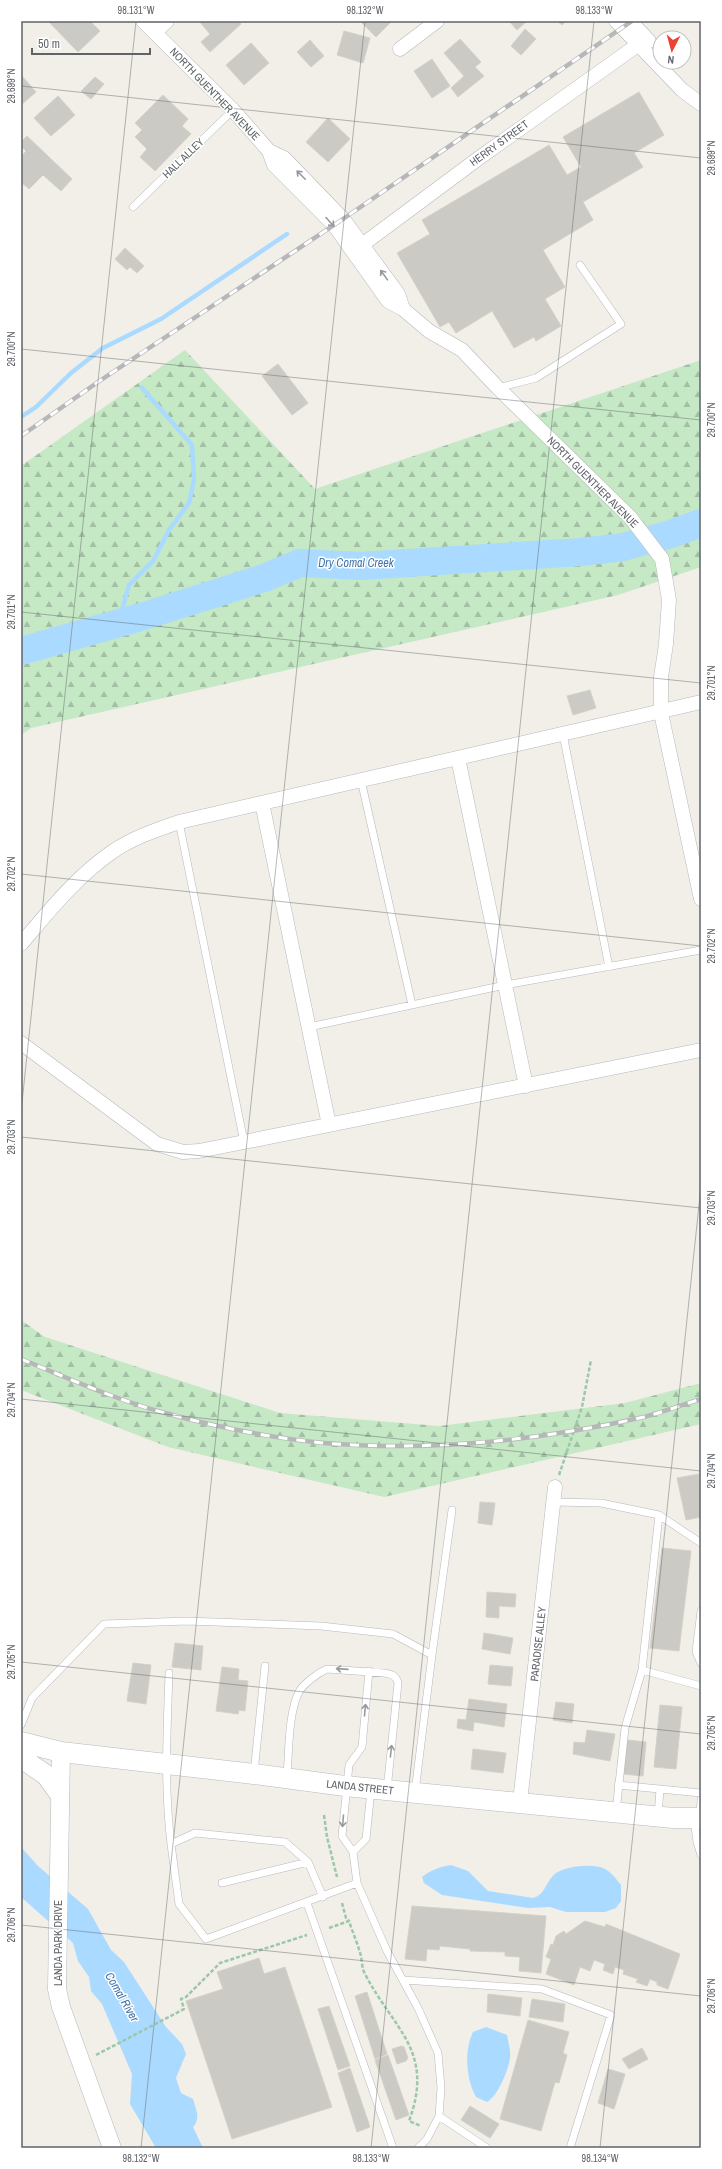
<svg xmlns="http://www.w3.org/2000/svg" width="722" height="2169" font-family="'Archivo Narrow',sans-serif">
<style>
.forest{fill:url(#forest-firs)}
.water{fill:#aadaff}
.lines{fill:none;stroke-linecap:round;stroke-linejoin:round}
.stream{stroke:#aadaff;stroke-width:4.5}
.river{stroke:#aadaff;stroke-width:28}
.building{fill:#cccac5;stroke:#d6d1c6}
.service-casing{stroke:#b5b8bc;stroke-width:8}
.minor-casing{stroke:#b5b8bc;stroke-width:15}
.tertiary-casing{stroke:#b5b8bc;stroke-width:19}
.secondary-casing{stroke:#b6babf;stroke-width:21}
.path{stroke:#9cc7a9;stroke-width:2.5;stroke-dasharray:4 2;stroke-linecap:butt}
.service{stroke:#fff;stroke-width:7}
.minor{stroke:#fff;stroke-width:14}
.tertiary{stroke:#fff;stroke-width:18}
.secondary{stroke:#fff;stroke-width:20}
.rail-casing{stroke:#b6b7b8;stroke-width:4.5}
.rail{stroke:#fff;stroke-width:3;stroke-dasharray:9;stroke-linecap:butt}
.oneway{stroke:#979a9d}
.ticks{fill:none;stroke:#5f6368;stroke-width:1;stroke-opacity:0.45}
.labels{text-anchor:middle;stroke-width:3;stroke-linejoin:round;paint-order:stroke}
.street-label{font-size:11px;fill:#5f6368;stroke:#fff}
.water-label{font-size:12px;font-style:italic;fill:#4174aa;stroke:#fff}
.neatline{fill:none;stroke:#5f6368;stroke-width:1.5}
.ticks-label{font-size:10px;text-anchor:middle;fill:#5f6368}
</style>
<defs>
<pattern id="forest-firs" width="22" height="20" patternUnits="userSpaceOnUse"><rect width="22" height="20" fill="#c5e8c5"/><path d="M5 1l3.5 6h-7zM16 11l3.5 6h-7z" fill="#a3c0a4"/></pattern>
</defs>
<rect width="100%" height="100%" fill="#f1efe8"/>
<path class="forest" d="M185,350L315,489L701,360V567L618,595L31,728L21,735V466Z
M21,1320L45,1337L280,1413L439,1426L625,1403L701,1383V1424L384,1497L168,1447L21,1390Z"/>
<path class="water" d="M21,1847L38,1866L88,1909L111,1950L124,1962L166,2027L182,2044L186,2054L176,2078L181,2093L193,2099C196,2110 201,2118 193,2127L203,2148H156L130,2104L132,2074L102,2004L91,1991L89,1977L78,1961L73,1943L21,1897Z
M451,1865L468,1871L488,1891L533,1898C546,1895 546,1880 556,1873C567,1866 594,1863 605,1869C612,1873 616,1879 621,1885V1901L616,1908L605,1912H566L550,1907L528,1908L442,1895L424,1883L422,1877C431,1870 439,1867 451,1865Z
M486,2027L507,2035C508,2042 511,2050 510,2057C509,2069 498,2096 487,2102L476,2097C466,2079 464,2051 473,2032Z"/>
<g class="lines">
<path class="stream" d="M21,417L36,407L71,373L103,348L161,319L287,234
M118,624L129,585L153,561L169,530L189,503L194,480L192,445L142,388"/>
<path class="river" d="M21,651L144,616L264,578L300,563L361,566L581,552L623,547L671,534L701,523"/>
</g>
<path class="building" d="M48,21H90L100,31L78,52Z
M199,21H238L241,24L210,52L201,42L210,34Z
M360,21H392L376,37Z
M509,21H527L517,30Z
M557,21H566L562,25Z
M525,29L536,39L521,55L511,46Z
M344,31L370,38L363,63L337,55Z
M460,39L481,62L475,67L484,76L458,97L451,88L464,76L444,53Z
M310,40L324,56L311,67L297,52Z
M251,43L269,63L244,85L226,65Z
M432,59L450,86L432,98L414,71Z
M21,75L36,92L21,105Z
M95,77L104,84L91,99L81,91Z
M639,92L664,135L634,153L643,167L583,202L593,220L543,250L565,287L545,299L561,326L536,341L534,337L514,348L492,311L456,333L449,322L440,327L397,253L430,234L422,220L549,145L567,175L581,167L563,137Z
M163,95L188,119L182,126L191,134L155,171L140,157L147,149L135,137L142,130L135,123Z
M58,96L75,115L51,136L34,118Z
M328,118L350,139L328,162L306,142Z
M27,136L72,179L61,191L43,175L29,189L21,182V157L26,151L21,146V142Z
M125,248L144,266L137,273L130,267L127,270L115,259Z
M278,364L308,403L292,415L262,376Z
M590,690L596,708L573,715L567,696Z
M699,1474L701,1517L686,1520L677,1478Z
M480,1502L495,1503L492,1525L478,1523Z
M662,1548L691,1551L679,1651L650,1648Z
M487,1592L516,1594L515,1607L499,1606V1618L486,1617Z
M484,1633L513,1638L510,1654L482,1649Z
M175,1643L203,1646L201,1670L172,1667Z
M133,1663L151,1665L146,1704L127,1701Z
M490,1665L513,1667L511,1686L488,1684Z
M222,1667L239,1669L238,1680L248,1681L245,1711L239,1710L238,1714L216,1711Z
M469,1699L507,1704L504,1727L474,1722L473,1731L457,1728L458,1719L466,1720Z
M556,1702L574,1704L572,1723L553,1720Z
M660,1705L682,1707L676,1769L654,1767Z
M587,1730L615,1734L610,1761L573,1754L574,1742L585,1743Z
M627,1740L646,1742L643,1776L623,1774Z
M473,1749L506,1753L503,1773L471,1769Z
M412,1906L546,1916L541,1973L519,1971L520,1957L505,1956V1952L470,1951V1949L440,1946L439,1950L427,1949L426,1961L405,1959Z
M585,1921L605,1927L606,1924L680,1954L668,1989L657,1985V1982L650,1979L647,1986L636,1982L638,1979L623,1974L624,1970L615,1967L613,1974L603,1970L605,1964L594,1960L590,1971L580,1967L574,1985L546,1974L551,1959L546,1957L551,1944L553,1945L556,1936L564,1931L566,1934Z
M259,1958L264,1974L285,1967L332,2107L232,2139L186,2001L223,1989L217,1972Z
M367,1992L387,2054L375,2059L355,1996Z
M488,1994L522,1998L520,2016L487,2012Z
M532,1999L565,2004L563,2022L529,2017Z
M329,2006L350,2066L338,2070L318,2009Z
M528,2020L569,2032L563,2053L567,2055L559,2083L555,2082L541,2131L500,2119Z
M402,2046L404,2047L408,2058L406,2061L397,2064L392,2049Z
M642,2048L648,2059L629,2069L622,2059Z
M388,2055L409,2115L396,2120L375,2060Z
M350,2068L370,2127L357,2132L338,2073Z
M608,2069L625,2074L614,2109L598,2103Z
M470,2106L499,2124L490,2138L461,2120Z"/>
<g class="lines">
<g class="service-casing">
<path id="service" d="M133,207L233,110
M498,388L536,378L621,324L580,265
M563,734L609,967
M361,780L412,1005
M179,822L244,1142
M309,1027L505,985L701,950
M553,1502L601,1503L659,1515L701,1543
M701,1611L696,1652L701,1663
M432,1655L452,1510
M642,1670L701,1686
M369,1671L362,1747L349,1765L342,1836L353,1852L357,1883L387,1951L418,2008L438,2053L441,2088L439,2116L427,2139L418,2148
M169,1673C167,1731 164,1787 171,1844
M21,1725L32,1698L104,1624L187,1621L321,1626L393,1634L432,1655L415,1792
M254,1773L265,1666
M287,1776C289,1752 288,1711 300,1690C306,1682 318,1673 327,1669L384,1673C391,1674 396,1675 398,1683L387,1790
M618,1785L701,1793
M616,1812L625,1728L642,1670L659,1515
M658,1816L660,1789
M700,1816L701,1800
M694,1818L697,1842L701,1855
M353,1852L366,1839L371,1790
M222,1883L308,1862
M323,1897L308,1862L285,1842L195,1833L171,1844L179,1904L206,1939L357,1883
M307,1903L393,2148
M403,1980L542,1989L611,2015L570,2148
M439,2116L487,2148"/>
</g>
<g class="minor-casing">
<path id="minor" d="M143,21L233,110L269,151L274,165L334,225L388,301L403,309L429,331L462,350L498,388L630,517L662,559L669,600L666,644L661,677V713L701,899
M616,21L682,90L701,104
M630,21L649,41
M155,32L167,21
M400,49L437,21
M269,151L284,158L343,219L398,294L403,309
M362,245L479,158L639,44
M458,758L526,1086
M262,803L329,1125
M21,944C49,911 76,877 112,852C132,838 156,830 179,822L701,702
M21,1043L157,1144L183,1152L199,1151L244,1142L701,1050
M520,1802L555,1487"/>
</g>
<g class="tertiary-casing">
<path id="tertiary" d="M61,1752L57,1989L61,2007L112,2148"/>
</g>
<g class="secondary-casing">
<path id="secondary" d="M21,1742L61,1752L254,1774L345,1786L673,1818H701
M21,1758L46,1775L59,1793"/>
</g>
<path class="path" d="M559,1475L582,1407L591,1360
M324,1815L327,1837L337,1877
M342,1903L346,1918L349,1921
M329,1928L349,1921C353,1933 358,1945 361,1956C362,1962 362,1969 365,1974C394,2030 435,2051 409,2121L421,2126
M96,2055L184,2009L181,1999L186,1997L220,1963L307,1935"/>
<use href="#service" class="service"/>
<use href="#minor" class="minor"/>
<use href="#tertiary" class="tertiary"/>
<use href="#secondary" class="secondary"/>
<g class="rail-casing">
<path id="rail" d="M21,436L98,382L343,219L632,21
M21,1359C68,1378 116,1400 165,1413C217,1427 271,1438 324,1443C429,1452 541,1440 644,1417C663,1412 682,1405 701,1399"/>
</g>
<use href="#rail" class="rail"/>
</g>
<defs><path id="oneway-shaft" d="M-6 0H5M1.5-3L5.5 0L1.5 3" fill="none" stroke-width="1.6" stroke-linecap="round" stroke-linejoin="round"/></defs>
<g class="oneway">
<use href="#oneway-shaft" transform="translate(301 175) rotate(-135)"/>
<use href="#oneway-shaft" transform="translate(330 222) rotate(48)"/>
<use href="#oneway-shaft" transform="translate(384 275) rotate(-126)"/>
<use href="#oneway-shaft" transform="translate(342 1669) rotate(-176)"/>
<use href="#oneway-shaft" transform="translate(365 1710) rotate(-85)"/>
<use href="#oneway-shaft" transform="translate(391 1751) rotate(-84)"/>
<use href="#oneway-shaft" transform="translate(343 1821) rotate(95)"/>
</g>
<path class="ticks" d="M21,86L701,158M21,349L701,420M21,612L701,683M21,874L701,946M21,1112L136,21M21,1137L701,1208M21,1399L701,1471M21,1662L701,1734M21,1925L701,1996M141,2148L365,21M371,2148L594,21M600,2148L701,1186"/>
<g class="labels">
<g class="street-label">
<text transform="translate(215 94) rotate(46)" y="4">NORTH GUENTHER AVENUE</text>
<text transform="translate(499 143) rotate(-36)" y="4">HERRY STREET</text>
<text transform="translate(183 158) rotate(-44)" y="4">HALL ALLEY</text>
<text transform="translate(593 482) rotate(45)" y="4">NORTH GUENTHER AVENUE</text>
<text transform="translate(538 1644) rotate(-84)" y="4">PARADISE ALLEY</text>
<text transform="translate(360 1787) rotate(6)" y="4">LANDA STREET</text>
<text transform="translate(58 1943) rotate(-90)" y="4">LANDA PARK DRIVE</text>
</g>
<g class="water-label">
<text x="356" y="567">Dry Comal Creek</text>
<text transform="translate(122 1997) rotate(60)" y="4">Comal River</text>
</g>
</g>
<rect width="722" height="2169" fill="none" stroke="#ffffff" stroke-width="44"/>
<g transform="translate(672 50) rotate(186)"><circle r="19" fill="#ffffff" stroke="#bfc1c3"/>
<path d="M0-3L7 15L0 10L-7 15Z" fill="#ea4335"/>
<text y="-6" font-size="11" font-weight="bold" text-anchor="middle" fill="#5f6368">N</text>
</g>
<path d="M32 48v6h118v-6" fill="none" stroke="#5f6368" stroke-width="2"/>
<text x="38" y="48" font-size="12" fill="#5f6368" stroke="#ffffff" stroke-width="3" paint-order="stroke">50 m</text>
<rect x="22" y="22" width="678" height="2125" class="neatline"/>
<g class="ticks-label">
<text x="136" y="14">98.131°W</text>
<text x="365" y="14">98.132°W</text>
<text x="594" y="14">98.133°W</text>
<text transform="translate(11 86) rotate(-90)" y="4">29.699°N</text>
<text transform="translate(711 158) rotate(-90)" y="4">29.699°N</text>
<text transform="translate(11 349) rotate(-90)" y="4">29.700°N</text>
<text transform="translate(711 420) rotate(-90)" y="4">29.700°N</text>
<text transform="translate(11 612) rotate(-90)" y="4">29.701°N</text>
<text transform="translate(711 683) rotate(-90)" y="4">29.701°N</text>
<text transform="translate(11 874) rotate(-90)" y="4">29.702°N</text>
<text transform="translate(711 946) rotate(-90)" y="4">29.702°N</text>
<text transform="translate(11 1137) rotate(-90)" y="4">29.703°N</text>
<text transform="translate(711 1208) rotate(-90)" y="4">29.703°N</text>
<text transform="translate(11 1400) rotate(-90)" y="4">29.704°N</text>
<text transform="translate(711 1471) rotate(-90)" y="4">29.704°N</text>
<text transform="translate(11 1662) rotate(-90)" y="4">29.705°N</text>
<text transform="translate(711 1733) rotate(-90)" y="4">29.705°N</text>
<text transform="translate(11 1925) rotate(-90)" y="4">29.706°N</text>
<text transform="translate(711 1996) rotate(-90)" y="4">29.706°N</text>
<text x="141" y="2162">98.132°W</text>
<text x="371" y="2162">98.133°W</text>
<text x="600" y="2162">98.134°W</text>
</g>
</svg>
